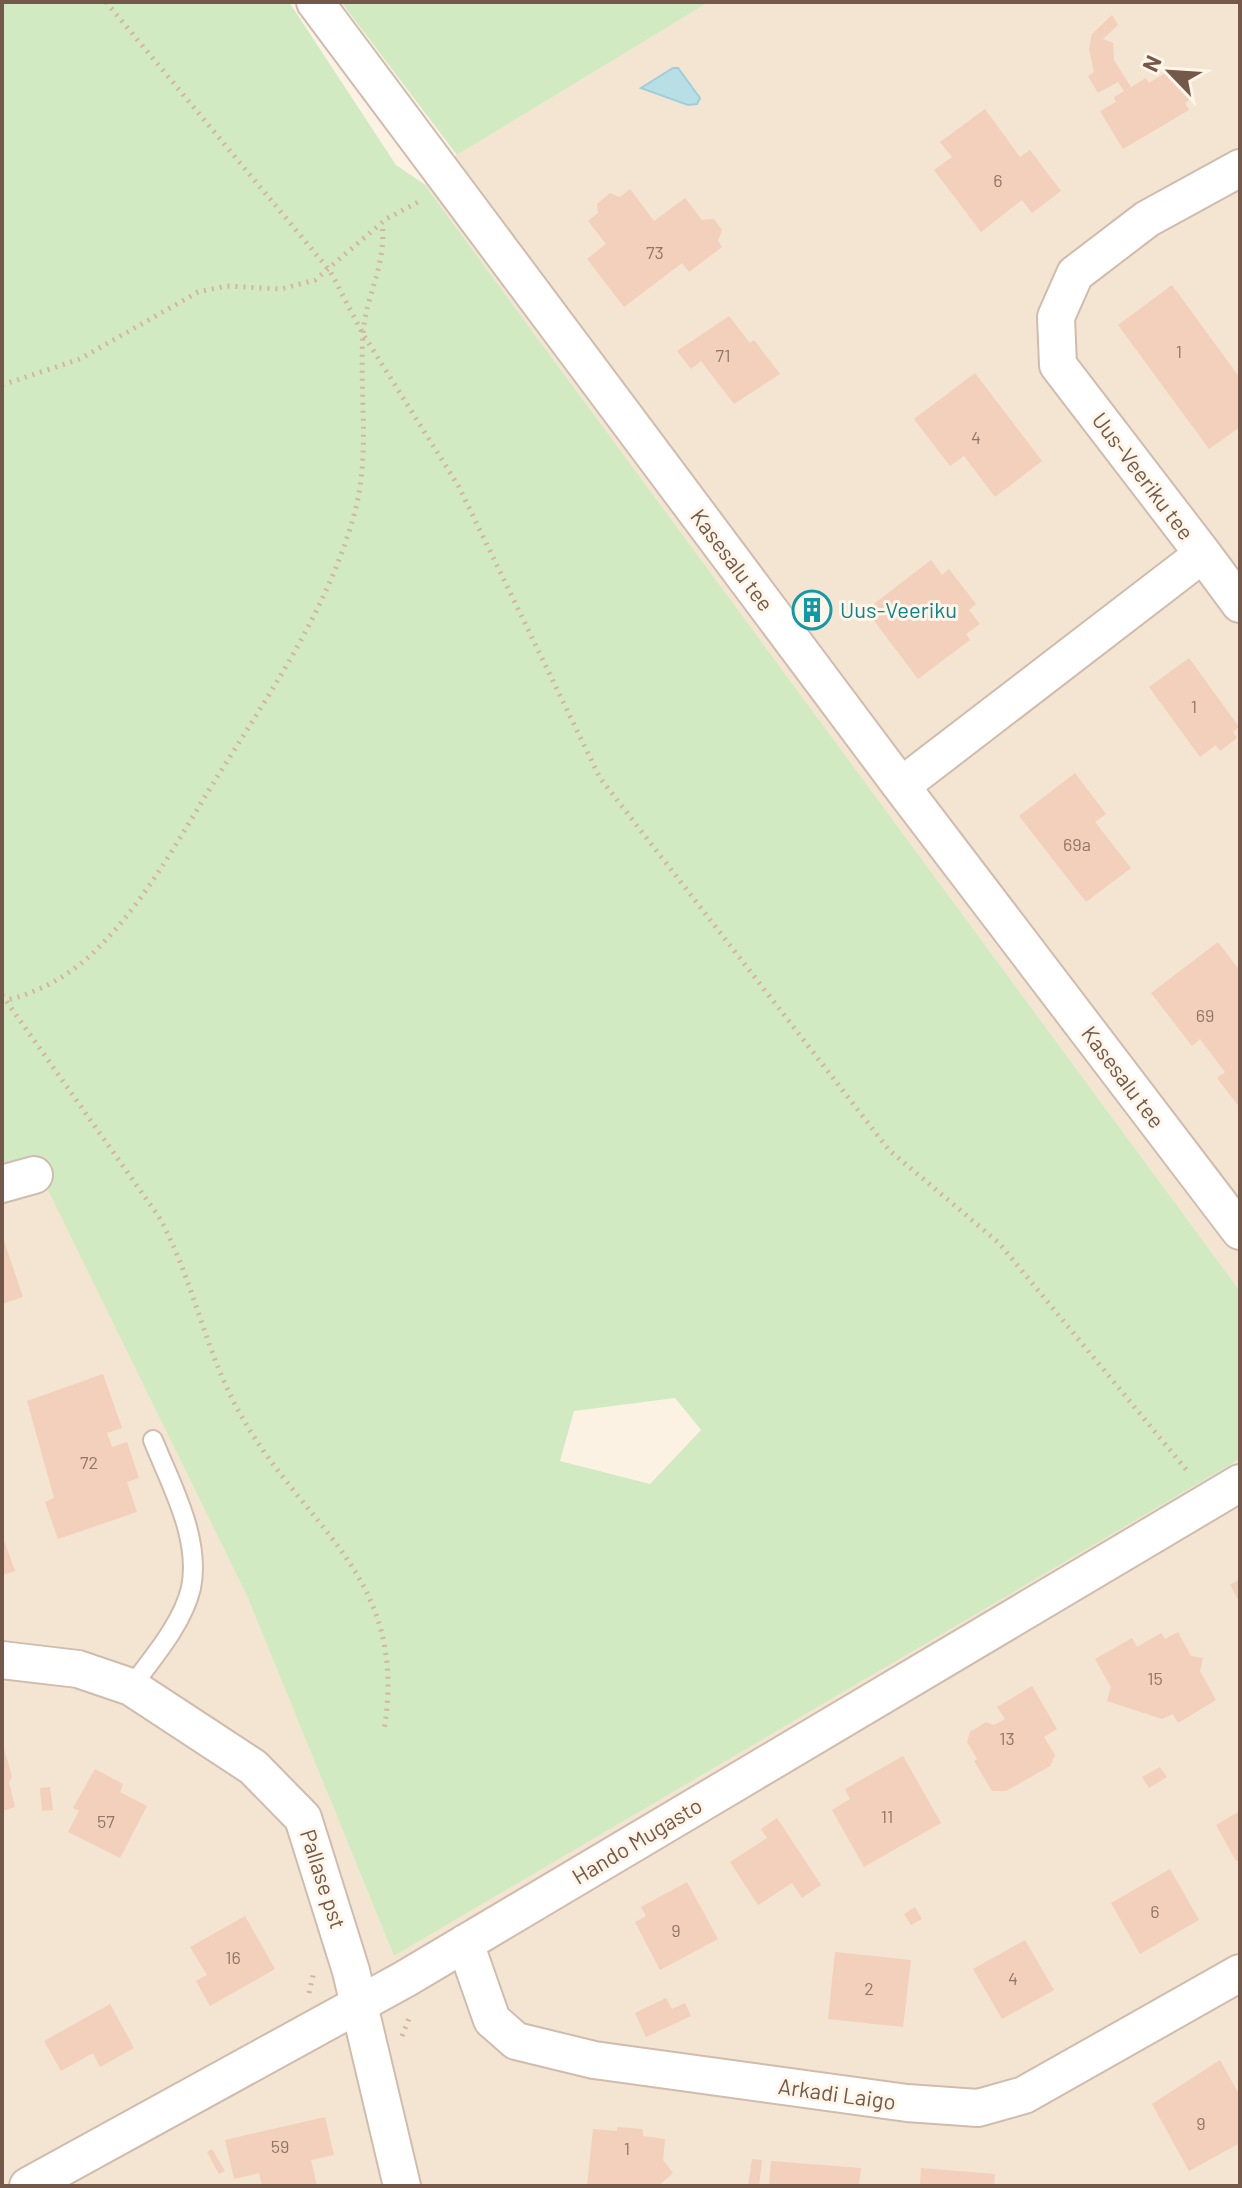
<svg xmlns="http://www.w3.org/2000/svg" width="1242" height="2188" font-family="Barlow,sans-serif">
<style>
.residential{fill:#f4e4d2}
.green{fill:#d2eac2;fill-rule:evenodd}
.water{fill:#b8dfe6;stroke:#9ecfd8;stroke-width:2}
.building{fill:#f2d0bb}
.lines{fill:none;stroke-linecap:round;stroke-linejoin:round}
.service-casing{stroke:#d0bcad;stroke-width:22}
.minor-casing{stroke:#d0bcad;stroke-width:40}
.path{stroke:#d6b49e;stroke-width:5;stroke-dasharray:2 6;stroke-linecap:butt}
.service{stroke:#fff;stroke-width:18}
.minor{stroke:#fff;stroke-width:36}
.labels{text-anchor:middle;stroke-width:6;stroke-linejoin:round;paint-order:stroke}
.number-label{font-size:18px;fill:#947666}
.street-label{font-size:22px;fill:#745849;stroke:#fff6e9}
.culture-label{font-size:22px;fill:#0d838f;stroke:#fff6e9;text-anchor:start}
</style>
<rect width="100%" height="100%" fill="#fcf2e3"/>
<path class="residential" d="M709,2H1240V1291L424,184L457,155Z
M46,1185L247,1596L394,1956L1240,1459V2186H2V1197Z"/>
<path class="green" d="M2,2H289L396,165L424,184L1240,1291V1459L394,1956L247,1596L46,1186L2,1197ZM675,1398L701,1430L650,1484L560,1461L574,1411Z
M341,2H709L457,155Z"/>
<path class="water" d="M673,68H678L700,98L697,104L688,105L641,88Z"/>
<path class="building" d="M1112,15L1118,25L1103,39L1113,43L1114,60L1131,87L1146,78L1149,83L1167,72L1175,85L1181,82L1191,99L1185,103L1189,110L1123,149L1100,111L1116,102L1114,97L1124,91L1118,82L1098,93L1088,76L1094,72L1089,49L1092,34Z
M985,109L1020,157L1030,150L1061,191L1032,213L1022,200L981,232L934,170L952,157L940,142Z
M630,189L654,221L685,198L702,220L714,219L722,230L718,241L722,247L689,272L682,263L624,307L587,259L606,244L588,221L598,213L597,204L610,193L620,197Z
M1172,285L1240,378V427L1209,449L1118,325Z
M729,316L750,343L754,340L780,374L734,404L701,361L691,369L677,351Z
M975,373L1042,461L995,497L964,456L950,466L914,419Z
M931,560L942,575L949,569L976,604L969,610L980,624L966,634L970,640L918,679L866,610Z
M809,600L821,616L814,620L802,604Z
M1189,658L1239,727L1233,732L1237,738L1220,751L1216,745L1200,757L1149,687Z
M1075,773L1106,814L1095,822L1131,868L1086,902L1019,816Z
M1218,942L1240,971V1108L1217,1078L1225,1072L1200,1039L1192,1046L1151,993Z
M2,1235L23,1297L2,1304Z
M103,1374L122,1428L107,1433L112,1447L127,1442L139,1478L127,1482L137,1512L58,1539L45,1502L54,1498L27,1401Z
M2,1535L15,1571L2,1575Z
M1240,1579V1603L1230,1585Z
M1178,1632L1191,1656L1203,1658L1200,1671L1216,1700L1178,1723L1173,1714L1162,1719L1107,1701L1111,1687L1095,1659L1132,1638L1137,1647L1161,1633L1165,1639Z
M1032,1686L1057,1729L1044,1737L1055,1755L1050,1766L1006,1791H992L974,1761L977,1759L967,1742L970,1732L986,1722L994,1725L1005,1719L997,1707Z
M2,1741L12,1777L9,1782L15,1807L2,1811Z
M903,1756L941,1823L864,1867L832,1810L850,1799L845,1789Z
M1160,1767L1167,1777L1149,1788L1142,1777Z
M95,1769L123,1784L120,1792L147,1806L120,1858L68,1832L79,1811L73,1808Z
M50,1787L53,1810L42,1811L40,1788Z
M1240,1811V1859L1236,1861L1216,1825Z
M777,1818L821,1885L802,1898L792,1883L758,1905L730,1862L767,1838L761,1829Z
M1170,1869L1199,1920L1140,1954L1111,1903Z
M687,1882L718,1939L660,1970L635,1922L646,1916L641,1907Z
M915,1907L922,1919L911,1925L904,1914Z
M245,1916L275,1969L210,2006L196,1981L207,1975L190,1947Z
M1025,1940L1054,1990L1002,2019L973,1969Z
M835,1952L911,1960L903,2027L828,2019Z
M666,1998L672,2009L685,2003L691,2016L646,2037L635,2013Z
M110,2004L134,2048L100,2067L93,2053L61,2071L44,2041Z
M1220,2060L1240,2096V2143L1189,2171L1152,2104Z
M325,2117L334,2155L311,2160L317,2186H262L259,2173L234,2179L225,2140Z
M617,2127L643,2129V2136L665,2139L663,2160L673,2173L658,2186H587L593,2129L617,2131Z
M212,2149L225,2171L219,2174L207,2152Z
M752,2159L762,2160L759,2186H748Z
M771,2161L861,2168L859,2186H769Z
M921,2168L995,2174L994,2186H920Z"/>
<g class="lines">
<g class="service-casing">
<path id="service" d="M131,1687C152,1659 183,1623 191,1588C201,1538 171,1485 153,1440"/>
</g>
<g class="minor-casing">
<path id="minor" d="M315,2L901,786L1240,1231
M1203,554L1240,604
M901,786L1203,554L1058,365L1056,317L1075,274L1147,219L1240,168
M2,1184L34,1175
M2,1660L78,1669L131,1687L253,1767L303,1818L351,1971L402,2186
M465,1943L492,2020L516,2041L594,2060L907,2103L978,2108L1024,2095L1240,1973
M28,2186L405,1979L1240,1483"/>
</g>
<path class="path" d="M106,2L330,271L363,334L459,487L600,778L889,1150L999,1243L1189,1473
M2,385L80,359L198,292L226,286L281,289L315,280L386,219L422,200
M2,995L159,1217C193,1278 204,1348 238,1410C302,1528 410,1574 384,1730
M2,1001C37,994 71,975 96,950C145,902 178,840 214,782C267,697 327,612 354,515C371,455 359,396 363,334C366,293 387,266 382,223
M309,1993L314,1971
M402,2036L410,2016"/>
<use href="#service" class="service"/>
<use href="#minor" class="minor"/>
</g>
<defs>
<g id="building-ring" transform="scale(2)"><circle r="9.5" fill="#fff6e9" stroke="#0f9aa8" stroke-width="1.5"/><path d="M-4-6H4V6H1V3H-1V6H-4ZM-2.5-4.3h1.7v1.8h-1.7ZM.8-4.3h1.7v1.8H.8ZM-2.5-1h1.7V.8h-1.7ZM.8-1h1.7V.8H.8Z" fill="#0f9aa8"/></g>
</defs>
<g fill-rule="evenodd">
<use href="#building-ring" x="812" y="610"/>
</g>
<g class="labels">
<g class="number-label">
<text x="998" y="187">6</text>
<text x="655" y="259">73</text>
<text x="1179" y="358">1</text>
<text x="723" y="362">71</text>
<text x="976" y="444">4</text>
<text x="1194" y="713">1</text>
<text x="1077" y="851">69a</text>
<text x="1205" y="1022">69</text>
<text x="89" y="1469">72</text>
<text x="1155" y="1685">15</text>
<text x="1007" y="1745">13</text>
<text x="887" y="1823">11</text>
<text x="106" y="1828">57</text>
<text x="1155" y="1918">6</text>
<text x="676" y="1937">9</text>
<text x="233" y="1964">16</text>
<text x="1013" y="1985">4</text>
<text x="869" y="1995">2</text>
<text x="1201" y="2130">9</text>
<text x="280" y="2153">59</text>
<text x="627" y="2155">1</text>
</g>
<g class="street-label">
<text transform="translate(1143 476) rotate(53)" y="8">Uus-Veeriku tee</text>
<text transform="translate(732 560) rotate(53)" y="8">Kasesalu tee</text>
<text transform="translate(1123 1077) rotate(53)" y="8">Kasesalu tee</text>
<text transform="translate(637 1841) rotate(-31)" y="8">Hando Mugasto</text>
<text transform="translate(323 1879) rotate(72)" y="8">Pallase pst</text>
<text transform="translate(837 2094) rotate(8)" y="8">Arkadi Laigo</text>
</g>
<g class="culture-label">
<text x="840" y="618">Uus-Veeriku</text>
</g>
</g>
<rect width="1242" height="2188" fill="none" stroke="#745849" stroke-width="8"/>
<g transform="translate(1170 72) rotate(295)" stroke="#fff6e9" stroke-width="6" paint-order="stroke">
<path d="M0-6L14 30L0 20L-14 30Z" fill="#745849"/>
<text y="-12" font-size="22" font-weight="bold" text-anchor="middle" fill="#745849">N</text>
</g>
</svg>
